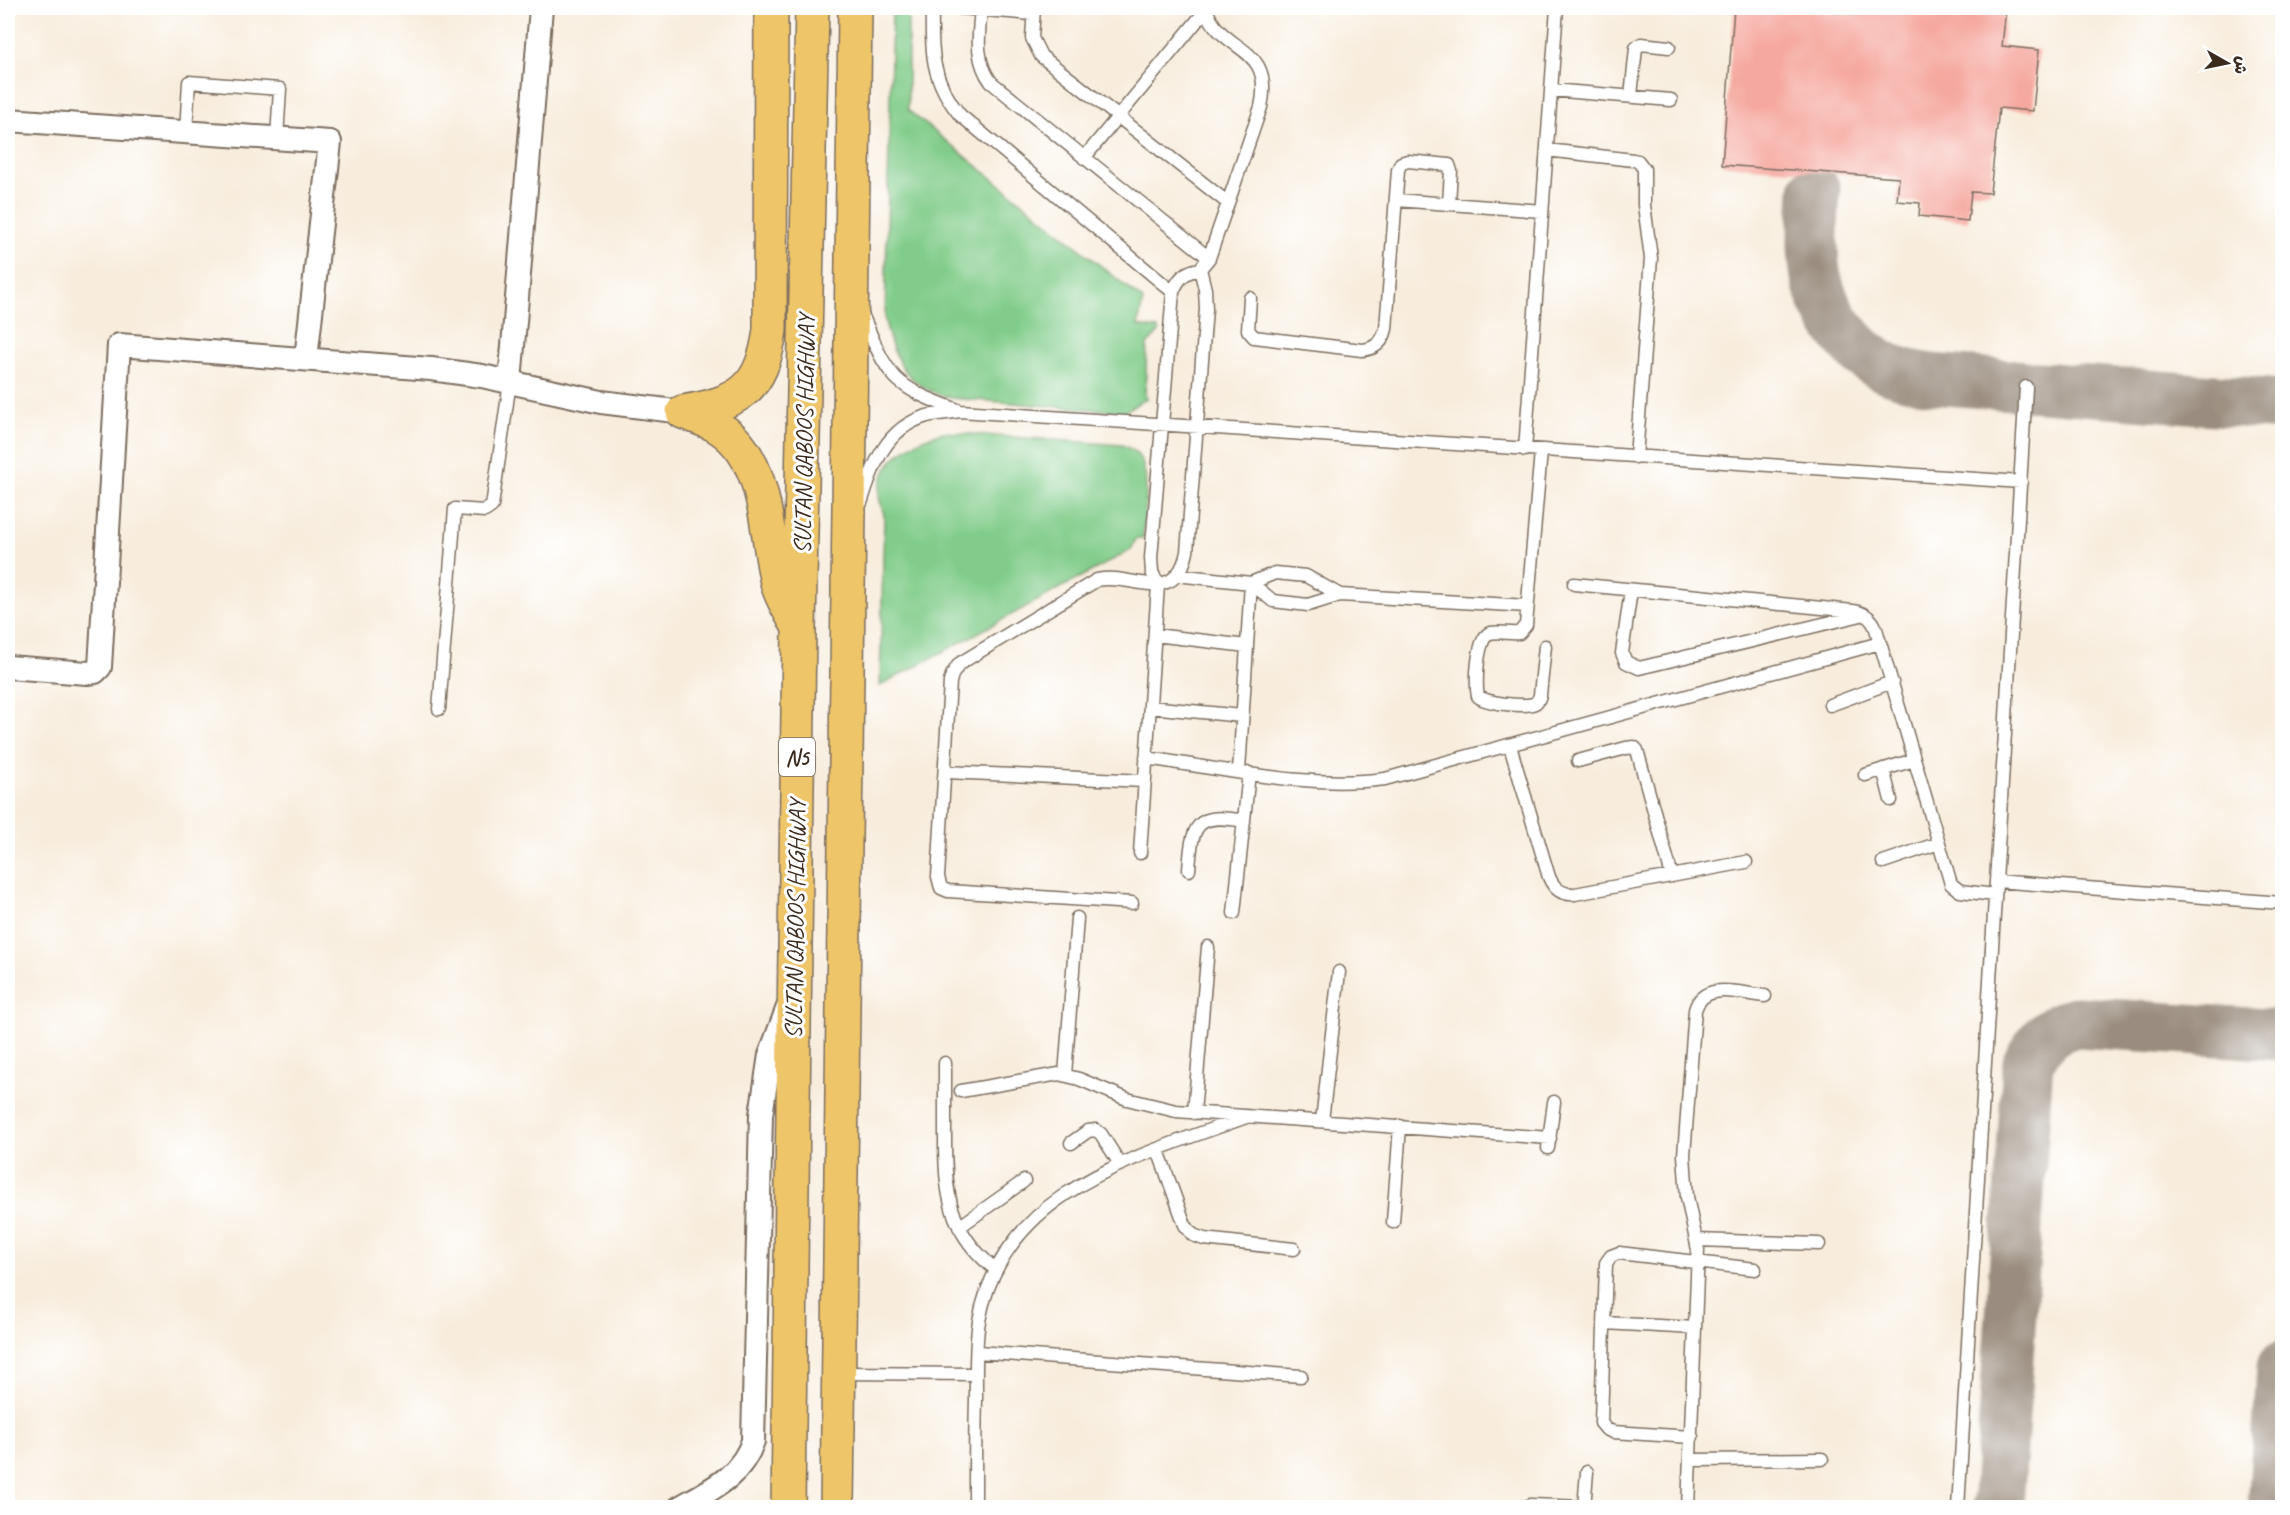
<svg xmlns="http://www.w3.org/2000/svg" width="2290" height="1515" font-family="Caveat,'Playpen Sans Arabic',sans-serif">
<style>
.green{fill:#81cc8a;stroke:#5e7b54;stroke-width:1.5}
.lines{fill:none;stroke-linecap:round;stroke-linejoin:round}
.taxiway{stroke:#9a8c7e;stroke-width:51}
.building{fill:#f5a89f}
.service-casing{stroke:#7d6e61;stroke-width:15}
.minor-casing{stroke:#7d6e61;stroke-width:26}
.trunk-casing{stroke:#7d6e61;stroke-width:36}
.service{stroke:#fff;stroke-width:12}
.minor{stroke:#fff;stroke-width:22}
.trunk{stroke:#eec569;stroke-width:33}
.labels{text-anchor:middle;stroke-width:6;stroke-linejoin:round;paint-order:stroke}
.shield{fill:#fff;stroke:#766a62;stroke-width:1.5}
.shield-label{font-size:22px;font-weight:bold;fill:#3b2a1e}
.street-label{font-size:24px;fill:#3b2a1e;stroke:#fff}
</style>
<rect width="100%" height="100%" fill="#fff"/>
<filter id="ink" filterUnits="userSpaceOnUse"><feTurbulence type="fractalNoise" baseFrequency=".0167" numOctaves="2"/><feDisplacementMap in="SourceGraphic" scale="12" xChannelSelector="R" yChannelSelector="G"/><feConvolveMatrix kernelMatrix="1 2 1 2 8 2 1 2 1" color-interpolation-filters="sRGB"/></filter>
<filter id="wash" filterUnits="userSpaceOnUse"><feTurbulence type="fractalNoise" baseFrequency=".008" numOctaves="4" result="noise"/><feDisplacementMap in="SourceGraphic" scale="24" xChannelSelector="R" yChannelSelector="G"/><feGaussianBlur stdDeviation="1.35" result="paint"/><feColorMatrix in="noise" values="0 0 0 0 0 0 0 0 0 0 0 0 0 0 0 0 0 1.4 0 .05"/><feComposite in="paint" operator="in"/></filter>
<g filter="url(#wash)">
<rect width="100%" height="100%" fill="#f8eddd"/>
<path class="green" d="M892,8H908V110L1143,300L1138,326L1158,329L1159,332L1147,345L1145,394L1147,398L1124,412L951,398C908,388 893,361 885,320Z
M944,432L1122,445C1126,447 1132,449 1135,452C1153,468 1144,516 1143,539H1136L1131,550L880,686L884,515C882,508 878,499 879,492C882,458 915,439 944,432Z"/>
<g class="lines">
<path class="taxiway" d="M1815,190C1812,251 1806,292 1850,340C1861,353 1879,366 1895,371C1907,375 1919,377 1931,379L2282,405
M1998,1508L2028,1062C2042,1039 2049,1029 2076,1022L2282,1035
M2273,1508L2282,1367"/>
</g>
<g id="blocks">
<path class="building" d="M1734,8H2006L2002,46L2039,50L2033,111L1999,108L1990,193L1971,192L1968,221L1919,216L1920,203L1897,201L1899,178L1722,165Z"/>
</g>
</g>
<g filter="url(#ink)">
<use href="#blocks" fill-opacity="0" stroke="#7d6e61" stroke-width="1.5"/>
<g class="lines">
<g class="service-casing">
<path id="service" d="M932,8C931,51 931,80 960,115L1173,292
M960,8L1033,14
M981,8C979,34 974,59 991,82L1209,258
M1034,8L1032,38L1041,56L1228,203
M1551,90L1671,100
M1631,96L1636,48L1641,44L1669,47
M186,132L189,82L280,89L277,138
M1547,150L1633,160L1638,161L1644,169V205L1651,258L1636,457
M1084,158L1206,10
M1396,200L1542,211
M1250,298L1248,330L1254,337L1362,350C1375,349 1383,342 1386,329L1398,170L1401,163L1408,161L1449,165L1451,171L1449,204
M862,314C889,379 892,386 958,410
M1525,450L1557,8
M1541,451L1526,625L1519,633C1510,634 1499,631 1490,633C1477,636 1475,685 1478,696C1484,703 1527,708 1535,703C1538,701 1539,699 1540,695L1545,646
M861,503C873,466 885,428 927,416C937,414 949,413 960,411L2021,482
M1176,575L1251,583L1275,573L1306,576L1340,595
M1251,583L1273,601L1308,605L1340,595L1528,606
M1574,584L1853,611C1865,613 1872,618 1876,629L1951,884L1960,891L1995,895
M1631,590L1622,653L1626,662L1639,668L1861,615
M1155,635L1247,646
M1830,705L1892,682
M1150,707L1242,716
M439,709L455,509L485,511L492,506L510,382
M1510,746L1549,877C1554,889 1562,895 1575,894L1746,862
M1146,758C1225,769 1306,789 1385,779L1880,643
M1578,761L1626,748L1634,747L1637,750L1672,876
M1883,769L1891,800
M1239,771L1251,583
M945,772L1145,781
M1865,775L1914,760
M1140,853L1158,585L1152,572L1151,558L1173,292C1178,279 1185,271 1200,269L1209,258L1261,107C1275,42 1219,54 1206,8
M1883,862L1939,843
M1189,870C1192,825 1195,812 1244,821
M1996,881L2282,903
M1132,903L948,891L941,888L938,877L950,682L952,675L959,664L1097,580C1132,572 1175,608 1187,552L1206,309L1205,289L1200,269
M1234,913L1249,773
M945,1063C945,1088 945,1113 945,1138C945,1193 949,1233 995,1269
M1065,1075L1077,918
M961,1091L1059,1074L1079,1079L1127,1099L1176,1111L1550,1138
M1194,1113L1208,947
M1322,1121L1339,972
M1071,1143L1088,1131L1096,1130L1101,1134L1120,1164
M1548,1148L1554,1102
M1158,1150L1185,1225L1193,1235L1204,1239L1294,1249
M1393,1222L1400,1126
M959,1227L1024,1181
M1697,1240L1819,1244
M1604,1323L1695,1328
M977,1352L1301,1376
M839,1373L976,1374
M1692,1437L1613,1432L1606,1429L1601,1423L1606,1263L1611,1256L1619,1253L1755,1269
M1691,1460L1822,1459
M1530,1505L1584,1507
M975,1508C975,1471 975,1435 976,1398C976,1373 975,1346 979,1321C1003,1189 1138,1157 1246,1117
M1584,1508L1587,1472
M1688,1508L1698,1250L1687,1197L1684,1155L1695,1010C1703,980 1742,994 1765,996
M1958,1508L2026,387"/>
</g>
<g class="minor-casing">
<path id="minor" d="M8,120L330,142L306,359
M510,382L541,8
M8,667L87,673L95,672L100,667L119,345L431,369L482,376L601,402L683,412
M679,1508C710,1490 741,1477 753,1441L761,1115L770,1055L788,1007"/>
</g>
<g class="trunk-casing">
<path id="trunk" d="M683,412C739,402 762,391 770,330L771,8
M683,412C693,416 703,419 713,424C769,454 764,528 777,582C780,596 790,611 797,624
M788,1508L799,629L812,8
M837,1508L855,8"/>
</g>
<use href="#service" class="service"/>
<use href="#minor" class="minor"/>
<use href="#trunk" class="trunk"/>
</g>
</g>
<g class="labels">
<rect class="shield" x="779" y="738" width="36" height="38" rx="4.5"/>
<g class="shield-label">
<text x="797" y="765">N5</text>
</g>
<g class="street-label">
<text transform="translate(804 434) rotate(-89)" y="8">SULTAN QABOOS HIGHWAY</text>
<text transform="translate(795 919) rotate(-89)" y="8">SULTAN QABOOS HIGHWAY</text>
</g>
</g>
<rect width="2290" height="1515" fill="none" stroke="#fff" stroke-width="30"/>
<g transform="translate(2227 63) rotate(99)" stroke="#ffffff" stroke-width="4.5" paint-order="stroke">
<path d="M0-4.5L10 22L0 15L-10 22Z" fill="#3b2a1e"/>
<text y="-9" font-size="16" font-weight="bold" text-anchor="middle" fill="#3b2a1e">ش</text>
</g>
</svg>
